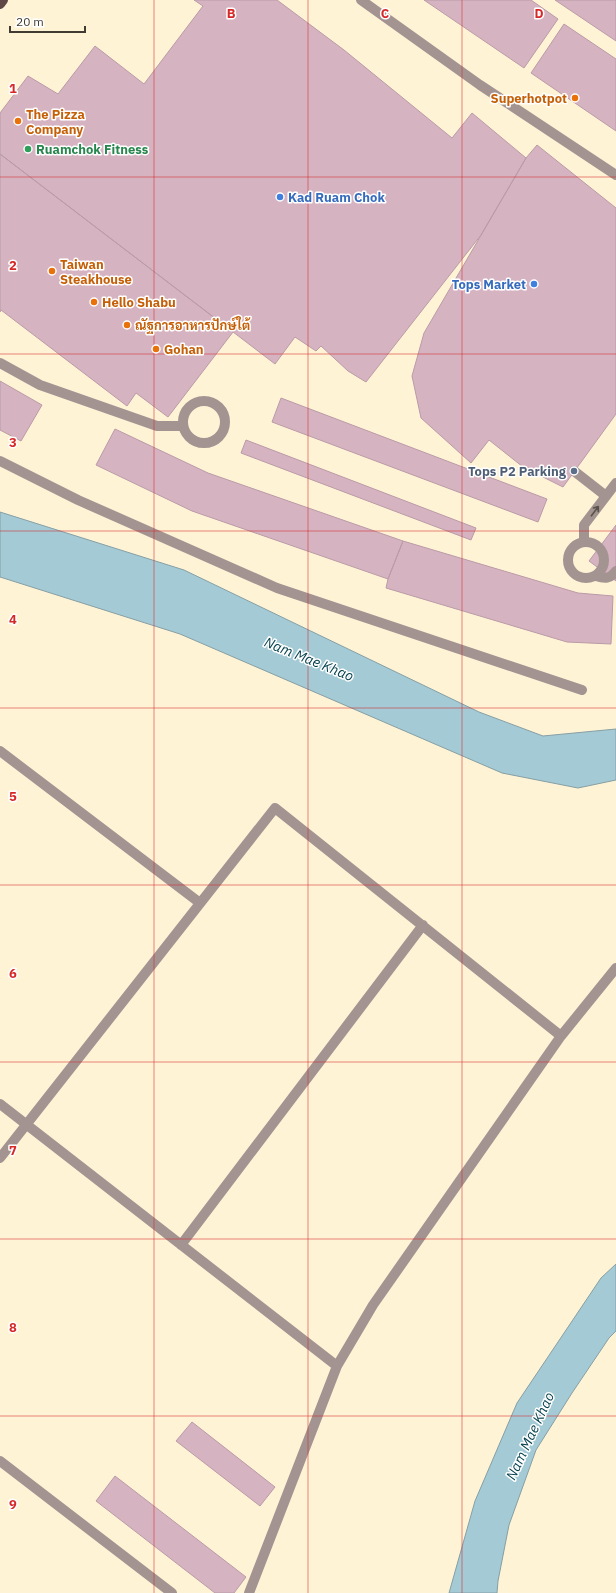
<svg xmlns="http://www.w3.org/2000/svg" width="616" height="1593" font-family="'IBM Plex Sans',Sarabun,sans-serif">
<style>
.water{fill:#a3cad5;stroke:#869fa4}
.building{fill:#d6b3c1;stroke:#ba9ba7}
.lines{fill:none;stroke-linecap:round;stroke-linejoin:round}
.minor{stroke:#a39492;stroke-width:10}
.major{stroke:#5f4745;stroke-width:10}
.oneway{stroke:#5a5249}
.grid{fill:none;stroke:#d62828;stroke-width:1;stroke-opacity:0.55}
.food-dot{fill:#e8710a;stroke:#fff;stroke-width:1.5}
.leisure-dot{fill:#2e9e5b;stroke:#fff;stroke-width:1.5}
.shop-dot{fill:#3f7fe0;stroke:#fff;stroke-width:1.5}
.service-dot{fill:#5c6f8a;stroke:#fff;stroke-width:1.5}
.labels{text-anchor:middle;stroke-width:3;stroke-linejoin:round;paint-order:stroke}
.food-label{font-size:13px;font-weight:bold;fill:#c56008;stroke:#fff;text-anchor:start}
.leisure-label{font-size:13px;font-weight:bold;fill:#27864d;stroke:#fff;text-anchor:start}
.shop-label{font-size:13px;font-weight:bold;fill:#366cbe;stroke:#fff;text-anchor:start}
.service-label{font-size:13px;font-weight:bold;fill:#4e5e75;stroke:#fff;text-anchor:end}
.water-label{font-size:14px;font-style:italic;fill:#07424f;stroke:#fff}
.grid-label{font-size:13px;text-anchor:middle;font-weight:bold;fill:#d62828;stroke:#fff;stroke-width:3;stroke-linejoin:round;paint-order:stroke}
</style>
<rect width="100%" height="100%" fill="#fff3d6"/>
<path class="water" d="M0,512L184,570L479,712L543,736L616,729V780L578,788L502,773L180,634L0,577Z
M616,1264V1331L609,1338L572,1393L536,1450L509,1525L498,1581L497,1593H449L475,1501L517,1403L601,1278Z"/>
<path class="building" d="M194,0H277L344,50L452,138L472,113L526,158L481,235L366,382L348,371L321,346L316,351L295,337L275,364L0,154V113L28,76L58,94L95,46L144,84L203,6Z
M424,0H531L558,19L524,68Z
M555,0H616V41Z
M564,24L616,59V131L531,73Z
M537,145L616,208V414L563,487L523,467L489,440L471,463L421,418L412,376L424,333L526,158Z
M0,154L233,332L168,417L136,393L127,406L1,310L0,312Z
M0,381L42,405L21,441L0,430Z
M281,398L547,499L538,522L272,422Z
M115,429L208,473L403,541L388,579L192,511L96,465Z
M246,440L476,528L471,540L241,453Z
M616,525V581L589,561Z
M403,541L578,593L613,596L611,644L567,642L386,588L388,579Z
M192,1422L275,1487L260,1506L176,1441Z
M115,1476L246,1577L234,1593H215L96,1501Z"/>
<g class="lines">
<path class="minor" d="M361,0L480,85L616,175
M0,363L40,385L157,426H183
M183 422a21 21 0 1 1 42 0a21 21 0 1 1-42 0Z
M0,461L78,500L277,588L582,690
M574,471L606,496
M584,542V525L616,483
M568 560a18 18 0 1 1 36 0a18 18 0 1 1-36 0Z
M596,576C605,579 610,579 616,571
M0,751L200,903
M0,1104L337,1366
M0,1158L275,808L561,1036
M181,1245L423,925
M0,1461L172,1593
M249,1593L337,1366L373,1305L561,1036L616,968"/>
<path class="major" d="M0,4L3,0"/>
</g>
<defs><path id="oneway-shaft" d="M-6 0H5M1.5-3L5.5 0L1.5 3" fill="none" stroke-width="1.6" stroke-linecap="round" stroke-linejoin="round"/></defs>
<use class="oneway" href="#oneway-shaft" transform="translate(595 511) rotate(-53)"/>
<path class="grid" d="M154,0V1593M308,0V1593M462,0V1593M0,177H616M0,354H616M0,531H616M0,708H616M0,885H616M0,1062H616M0,1239H616M0,1416H616"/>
<g class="food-dot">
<circle cx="575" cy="98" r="4"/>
<circle cx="18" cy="121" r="4"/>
<circle cx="52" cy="271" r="4"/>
<circle cx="94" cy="302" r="4"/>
<circle cx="127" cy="325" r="4"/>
<circle cx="156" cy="349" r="4"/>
</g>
<circle class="leisure-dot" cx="28" cy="149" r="4"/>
<g class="shop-dot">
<circle cx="280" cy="197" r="4"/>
<circle cx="534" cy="284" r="4"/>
</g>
<circle class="service-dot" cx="574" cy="471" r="4"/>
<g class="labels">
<g class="food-label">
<text x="567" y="103" text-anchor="end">Superhotpot</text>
<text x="26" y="119">The Pizza<tspan x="26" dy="15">Company</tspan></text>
<text x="60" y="269">Taiwan<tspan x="60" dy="15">Steakhouse</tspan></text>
<text x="102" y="307">Hello Shabu</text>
<text x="135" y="330">ณัฐการอาหารปักษ์ใต้</text>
<text x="164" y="354">Gohan</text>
</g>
<g class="leisure-label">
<text x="36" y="154">Ruamchok Fitness</text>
</g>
<g class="shop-label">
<text x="288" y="202">Kad Ruam Chok</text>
<text x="526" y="289" text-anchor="end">Tops Market</text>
</g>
<g class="service-label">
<text x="566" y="476">Tops P2 Parking</text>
</g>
<g class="water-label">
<text transform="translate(309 659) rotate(22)" y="5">Nam Mae Khao</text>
<text transform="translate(530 1436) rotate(-65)" y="5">Nam Mae Khao</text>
</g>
</g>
<g class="grid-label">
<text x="231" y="18">B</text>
<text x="385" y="18">C</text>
<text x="539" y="18">D</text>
<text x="13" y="93">1</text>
<text x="13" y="270">2</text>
<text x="13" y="447">3</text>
<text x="13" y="624">4</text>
<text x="13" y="801">5</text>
<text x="13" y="978">6</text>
<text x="13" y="1155">7</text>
<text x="13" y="1332">8</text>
<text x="13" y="1509">9</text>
</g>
<path d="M10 26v6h75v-6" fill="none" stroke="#413c31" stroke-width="2"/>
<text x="16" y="26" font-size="12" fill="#413c31" stroke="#ffffff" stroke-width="3" paint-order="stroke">20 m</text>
</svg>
